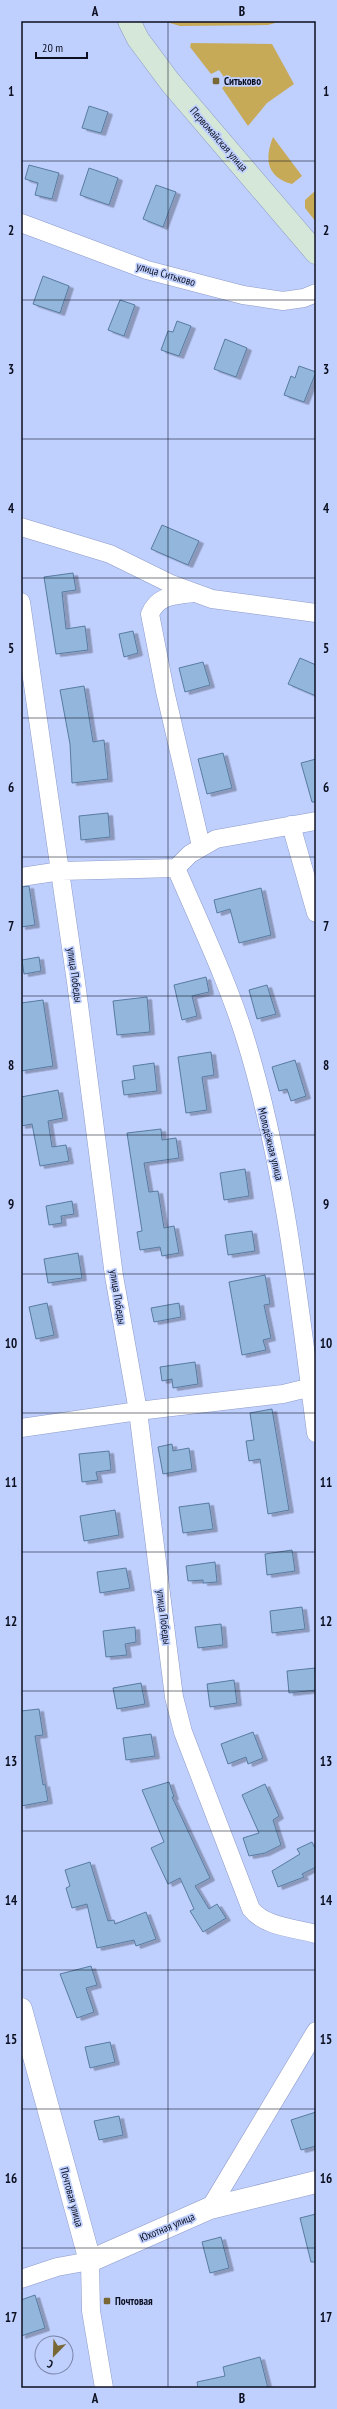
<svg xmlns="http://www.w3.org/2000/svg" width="337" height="2409" font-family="'PT Sans Narrow',sans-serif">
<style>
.green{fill:#c7aa57}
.building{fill:#92b6dc;stroke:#597b9f;filter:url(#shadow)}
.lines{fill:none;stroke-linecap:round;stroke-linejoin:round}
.minor-casing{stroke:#8d9bc8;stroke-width:19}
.tertiary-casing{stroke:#8d9bc8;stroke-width:23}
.secondary-casing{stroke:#8d9bc8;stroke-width:23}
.minor{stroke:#fff;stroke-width:18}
.tertiary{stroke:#fff;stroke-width:22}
.secondary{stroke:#d4e7d8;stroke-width:22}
.grid{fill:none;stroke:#0b0f1f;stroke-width:1;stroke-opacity:0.55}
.poi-dot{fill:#796836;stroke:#bfcffe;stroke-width:1.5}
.labels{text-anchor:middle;stroke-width:3.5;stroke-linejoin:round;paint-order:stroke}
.poi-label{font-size:11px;font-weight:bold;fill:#0b0f1f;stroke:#bfcffe;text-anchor:start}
.street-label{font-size:11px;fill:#0b0f1f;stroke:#bfcffe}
.neatline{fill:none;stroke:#0b0f1f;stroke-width:1.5}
.grid-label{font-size:13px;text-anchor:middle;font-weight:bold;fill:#0b0f1f}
</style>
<defs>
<filter id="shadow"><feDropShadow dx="4.5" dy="2.5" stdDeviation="0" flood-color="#0004"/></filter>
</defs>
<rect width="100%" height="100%" fill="#bfcffe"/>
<path class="green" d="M163,21H282L268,25L180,26Z
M191,43L272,44L294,84L267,103L248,126L222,88L228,83L219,70L211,74L190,47Z
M273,137L302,176L292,184C267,177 264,160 273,137Z
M315,191L316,192V222L305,208V200Z"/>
<path class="building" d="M89,106L108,112L101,133L82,128Z
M29,165L59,173L52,199L35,195L38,183L25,179Z
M89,168L118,178L109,205L80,195Z
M156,185L176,192L163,227L143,219Z
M43,276L69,286L60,313L33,304Z
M120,300L135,305L124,336L108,330Z
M177,321L191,326L179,356L161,350L168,331L173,332Z
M225,339L247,348L236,377L214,369Z
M299,366L316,372L304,402L284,395L291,376L295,378Z
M162,525L199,541L188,565L151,549Z
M73,573L76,590L62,592L66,629L85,626L88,650L56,654L44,577Z
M133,631L138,653L124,657L119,634Z
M300,658L316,665V696L288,684Z
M203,662L210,685L185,692L179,668Z
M84,686L93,742L104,740L108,779L72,783L70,744L60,690Z
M223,753L232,788L207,794L198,759Z
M316,759V802H312L301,763Z
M108,813L110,837L81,840L79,816Z
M29,886L35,925L21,927V887Z
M261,888L271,935L239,943L230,909L217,913L214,900Z
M39,957L41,971L24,974L22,960Z
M206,977L209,992L192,996L197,1016L182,1020L174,985Z
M267,985L276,1014L257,1019L249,990Z
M147,997L150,1032L117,1035L113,1001Z
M43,1000L53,1066L21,1071V1003Z
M211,1052L214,1075L202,1077L207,1110L186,1113L178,1057Z
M295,1060L306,1096L291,1101L287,1089L279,1091L272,1067Z
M154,1063L157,1091L124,1095L122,1081L135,1079L133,1066Z
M58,1090L63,1118L48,1121L52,1147L66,1145L69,1161L40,1166L32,1124L21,1126V1097Z
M161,1129L162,1140L176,1138L179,1158L144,1163L149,1192L158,1191L164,1228L174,1226L179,1253L162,1256L160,1247L140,1250L137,1232L142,1231L127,1133Z
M245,1169L249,1196L224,1200L220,1173Z
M72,1201L74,1214L61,1216L62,1223L49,1225L46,1206Z
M252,1231L255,1251L228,1255L225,1235Z
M78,1253L82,1278L48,1283L44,1259Z
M265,1275L270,1304L264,1305L271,1338L263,1340L266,1350L242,1355L229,1282Z
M47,1303L54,1335L36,1339L29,1307Z
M179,1303L181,1317L154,1322L151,1308Z
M195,1362L198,1384L173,1388L172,1379L162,1381L160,1367Z
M272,1409L289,1510L268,1514L260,1459L249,1461L246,1441L254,1440L250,1413Z
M172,1444L173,1451L189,1448L192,1469L163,1474L158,1447Z
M109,1451L111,1470L96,1472L98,1480L82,1482L79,1454Z
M209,1503L213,1529L183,1533L179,1507Z
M115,1510L119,1535L84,1541L80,1516Z
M292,1550L295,1571L267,1575L265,1554Z
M215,1562L217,1582L203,1583V1580L188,1581L186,1566Z
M126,1568L130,1588L100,1593L97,1572Z
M302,1607L305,1629L272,1633L270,1611Z
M221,1624L223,1645L198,1648L195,1627Z
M135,1627L136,1642L125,1644L127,1655L106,1657L103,1631Z
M315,1668L316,1690L289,1693L287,1671Z
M234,1680L237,1703L210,1707L207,1684Z
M141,1683L145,1704L117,1709L113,1688Z
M39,1709L43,1735L35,1736L43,1785L45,1784L48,1801L21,1806V1711Z
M253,1732L263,1758L248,1764L246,1757L228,1764L221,1744Z
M151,1734L155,1756L126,1760L123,1738Z
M169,1782L174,1797H172L210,1878L195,1886L209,1909L217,1904L226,1918L203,1932L190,1911L194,1909L180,1878L168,1884L151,1848L164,1842L142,1790Z
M265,1784L279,1816L273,1820L281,1845L265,1853L249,1856L243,1838L259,1833L242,1795Z
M312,1842L316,1850V1867L302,1874L304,1877L278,1887L272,1871L300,1854L297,1849Z
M90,1862L108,1921L114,1920L115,1924L146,1912L156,1939L136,1946L134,1940L97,1948L87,1904L72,1908L66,1888L70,1886L65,1870Z
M91,1966L97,1985L86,1988L94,2012L77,2018L60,1974Z
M110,2042L115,2062L90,2068L85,2047Z
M316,2112V2146L301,2150L291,2120Z
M119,2116L123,2135L99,2140L94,2121Z
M316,2214V2262H311L300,2218Z
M221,2237L229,2268L210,2273L202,2242Z
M35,2295L45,2328L21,2336V2300Z
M260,2357L268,2388H198L197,2382L225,2376L223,2367Z"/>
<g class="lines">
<g class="minor-casing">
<path id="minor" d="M21,223L147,270L243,295L283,301L304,298L316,293
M21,527L110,554L171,584L212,599L316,613
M192,593C174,596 158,595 150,614L165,691L201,846
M21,602L76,982L114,1276L138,1411L174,1697L183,1732L251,1909C265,1927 295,1928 316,1934
M291,825L316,913
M176,868C201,926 229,984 247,1044C285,1170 299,1303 316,1433
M21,877L61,871L176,868L190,854L216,839L316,821
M21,1428L138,1411L283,1394L316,1386
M210,2208L316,2031
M21,2279L57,2267L90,2261L91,2311L104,2388"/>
</g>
<g class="tertiary-casing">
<path id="tertiary" d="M21,2009L90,2261L210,2208L316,2182"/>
</g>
<g class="secondary-casing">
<path id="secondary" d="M129,21L138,39L170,82L316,253"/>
</g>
<use href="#minor" class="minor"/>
<use href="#tertiary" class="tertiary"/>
<use href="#secondary" class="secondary"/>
</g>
<path class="grid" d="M168,21V2388M21,161H316M21,300H316M21,439H316M21,578H316M21,718H316M21,857H316M21,996H316M21,1135H316M21,1274H316M21,1413H316M21,1552H316M21,1691H316M21,1831H316M21,1970H316M21,2109H316M21,2248H316"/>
<g class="poi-dot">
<rect x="212" y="77" width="8" height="8" rx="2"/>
<rect x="103" y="2297" width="8" height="8" rx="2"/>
</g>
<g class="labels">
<g class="poi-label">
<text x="224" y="85">Ситьково</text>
<text x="115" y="2305">Почтовая</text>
</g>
<g class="street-label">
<text transform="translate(219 139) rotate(49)" y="4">Первомайская улица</text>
<text transform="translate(166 274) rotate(16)" y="4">улица Ситьково</text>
<text transform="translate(75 975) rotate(82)" y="4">улица Победы</text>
<text transform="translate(271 1144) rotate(76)" y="4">Молодёжная улица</text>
<text transform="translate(118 1297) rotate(81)" y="4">улица Победы</text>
<text transform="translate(164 1617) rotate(83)" y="4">улица Победы</text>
<text transform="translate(72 2197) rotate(75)" y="4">Почтовая улица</text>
<text transform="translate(167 2227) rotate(-23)" y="4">Юхотная улица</text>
</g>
</g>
<rect width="337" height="2409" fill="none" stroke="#bfcffe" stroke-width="44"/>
<g transform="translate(54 2355) rotate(203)"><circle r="19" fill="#bfcffe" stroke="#7782a5"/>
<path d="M0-3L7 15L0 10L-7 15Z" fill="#796836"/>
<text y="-6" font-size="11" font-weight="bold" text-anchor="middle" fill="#0b0f1f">С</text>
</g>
<path d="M36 52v6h51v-6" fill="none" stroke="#0b0f1f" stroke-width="2"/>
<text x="42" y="52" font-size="12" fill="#0b0f1f" stroke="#bfcffe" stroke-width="3" paint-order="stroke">20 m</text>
<rect x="22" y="22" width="293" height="2365" class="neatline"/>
<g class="grid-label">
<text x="95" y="16">A</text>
<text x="242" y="16">B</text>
<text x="11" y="96">1</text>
<text x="326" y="96">1</text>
<text x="11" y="235">2</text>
<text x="326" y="235">2</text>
<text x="11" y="374">3</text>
<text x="326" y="374">3</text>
<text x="11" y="513">4</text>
<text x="326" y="513">4</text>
<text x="11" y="653">5</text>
<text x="326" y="653">5</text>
<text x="11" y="792">6</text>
<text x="326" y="792">6</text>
<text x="11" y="931">7</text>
<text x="326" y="931">7</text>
<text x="11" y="1070">8</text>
<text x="326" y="1070">8</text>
<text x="11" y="1209">9</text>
<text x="326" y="1209">9</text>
<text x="11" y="1348">10</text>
<text x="326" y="1348">10</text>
<text x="11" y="1487">11</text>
<text x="326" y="1487">11</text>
<text x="11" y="1626">12</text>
<text x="326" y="1626">12</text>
<text x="11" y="1766">13</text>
<text x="326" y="1766">13</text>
<text x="11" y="1905">14</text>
<text x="326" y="1905">14</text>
<text x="11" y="2044">15</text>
<text x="326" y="2044">15</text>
<text x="11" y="2183">16</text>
<text x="326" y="2183">16</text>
<text x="11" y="2322">17</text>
<text x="326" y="2322">17</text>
<text x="95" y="2403">A</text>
<text x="242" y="2403">B</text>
</g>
</svg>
